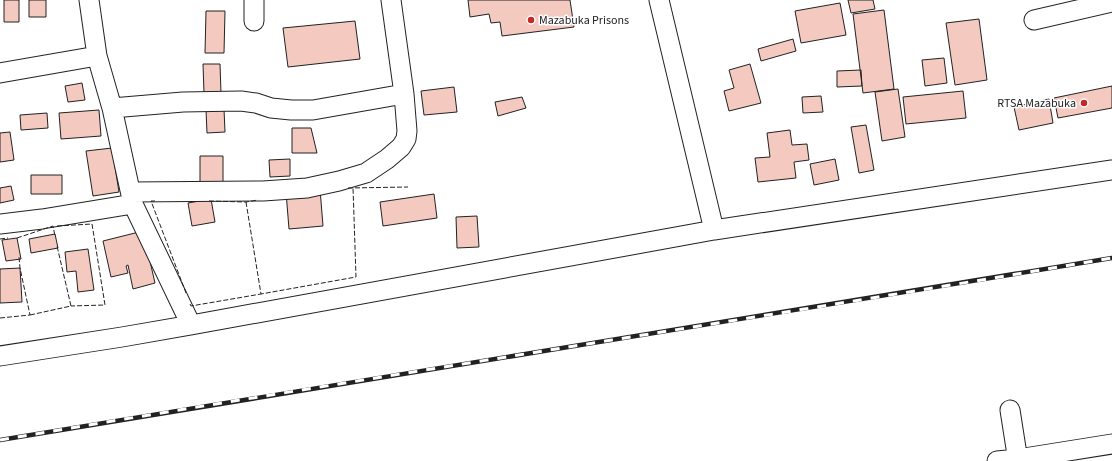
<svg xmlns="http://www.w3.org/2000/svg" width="1112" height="461" font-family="'Source Sans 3',sans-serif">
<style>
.building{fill:#f3c9c0;stroke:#222}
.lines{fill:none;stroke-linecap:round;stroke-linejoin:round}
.minor-casing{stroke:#222;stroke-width:21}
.minor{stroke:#fff;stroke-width:19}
.rail-casing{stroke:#222;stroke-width:4.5}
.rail{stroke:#fff;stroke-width:3;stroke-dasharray:9;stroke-linecap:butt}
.fence{stroke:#222;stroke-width:1;stroke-dasharray:5 2;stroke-linecap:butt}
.poi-dot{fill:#c62828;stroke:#fff;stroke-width:1.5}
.labels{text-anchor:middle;stroke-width:3;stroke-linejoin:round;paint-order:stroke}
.poi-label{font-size:12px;fill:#222;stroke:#fff;text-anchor:start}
</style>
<rect width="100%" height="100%" fill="#fff"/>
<path class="building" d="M4,0H19V22H4Z
M29,0H46V17H29Z
M468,0H570L574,27L502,36L500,22L491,23L489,14L470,17Z
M848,0H873L875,9L851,13Z
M840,3L846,35L801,43L795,11Z
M884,10L894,89L863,93L853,14Z
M206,11H225L224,53H205Z
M979,19L987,80L955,85L946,23Z
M355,21L360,59L288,67L283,28Z
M793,39L796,51L761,61L758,49Z
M944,58L947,83L925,86L922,60Z
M203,64H220L221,93H204Z
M750,64L761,103L729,111L724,91L734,88L729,70Z
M861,70L862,86L837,87V71Z
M82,83L85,100L68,102L65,86Z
M1112,86V108L1058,118L1054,98Z
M454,87L457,112L424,115L421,91Z
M898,89L905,137L882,141L875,92Z
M963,91L966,118L906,124L903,97Z
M821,96L823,112L803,113L802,97Z
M522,97L526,108L498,116L495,102Z
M1049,99L1053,123L1019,130L1014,107Z
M224,109L225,132L207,133L206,110Z
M99,110L101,136L61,139L59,113Z
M47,113L48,128L21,130L20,115Z
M866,125L874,170L859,173L851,127Z
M292,128H311L317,153H292Z
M790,130L792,145L807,144L809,160L794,162L796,178L758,182L755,158L770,157L767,133Z
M10,132L14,160L0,162V133Z
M112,148L119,192L93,196L86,151Z
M200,156H223V183H200Z
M290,159V176L270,177L269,160Z
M835,159L839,180L814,185L810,164Z
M31,175H62V194H31Z
M11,186L14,200L0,203V188Z
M320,189L323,226L289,229L286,192Z
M434,194L437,218L383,226L380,202Z
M211,199L215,222L192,226L188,203Z
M477,216L479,247L457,248L456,217Z
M143,231L155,283L133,289L128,265L126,266L128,273L111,277L103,241Z
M55,234L58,248L31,253L29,239Z
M17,238L21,259L6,261L2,240Z
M88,249L94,290L78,292L76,271L67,272L65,252Z
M20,268L22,302L0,303V269Z"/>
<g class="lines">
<g class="minor-casing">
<path id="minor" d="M659,0L714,230
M1034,20L1112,2
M254,21V0
M97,56L112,108L133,204L191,325
M0,73L97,56L89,0
M112,108L183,102L241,101L256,103L271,108L291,110H313L404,94
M131,192L263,191L307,188L339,181L366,173L387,159L401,147L406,139L407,131L404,94L391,0
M0,224L42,219L133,204
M0,356L122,337L191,325L714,230L1112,170
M1010,410L1018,461
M997,461L1018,459L1112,444"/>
</g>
<use href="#minor" class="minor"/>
<g class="rail-casing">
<path id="rail" d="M0,440C370,377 742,321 1112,258"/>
</g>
<use href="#rail" class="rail"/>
<path class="fence" d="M348,188L408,187
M155,201H151L186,293
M209,201L246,202L258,200
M246,202L261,294L356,277L353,187
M57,226L92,224L105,305L71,306
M17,238L53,226L55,236
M0,239L8,238
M190,304L191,306L261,294
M30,315L71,306L57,246
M0,318L30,315L20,268L19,257"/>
</g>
<g class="poi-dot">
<circle cx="531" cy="20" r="4"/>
<circle cx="1084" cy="103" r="4"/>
</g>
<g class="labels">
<g class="poi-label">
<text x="539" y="24">Mazabuka Prisons</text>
<text x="1076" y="107" text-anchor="end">RTSA Mazabuka</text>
</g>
</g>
</svg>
